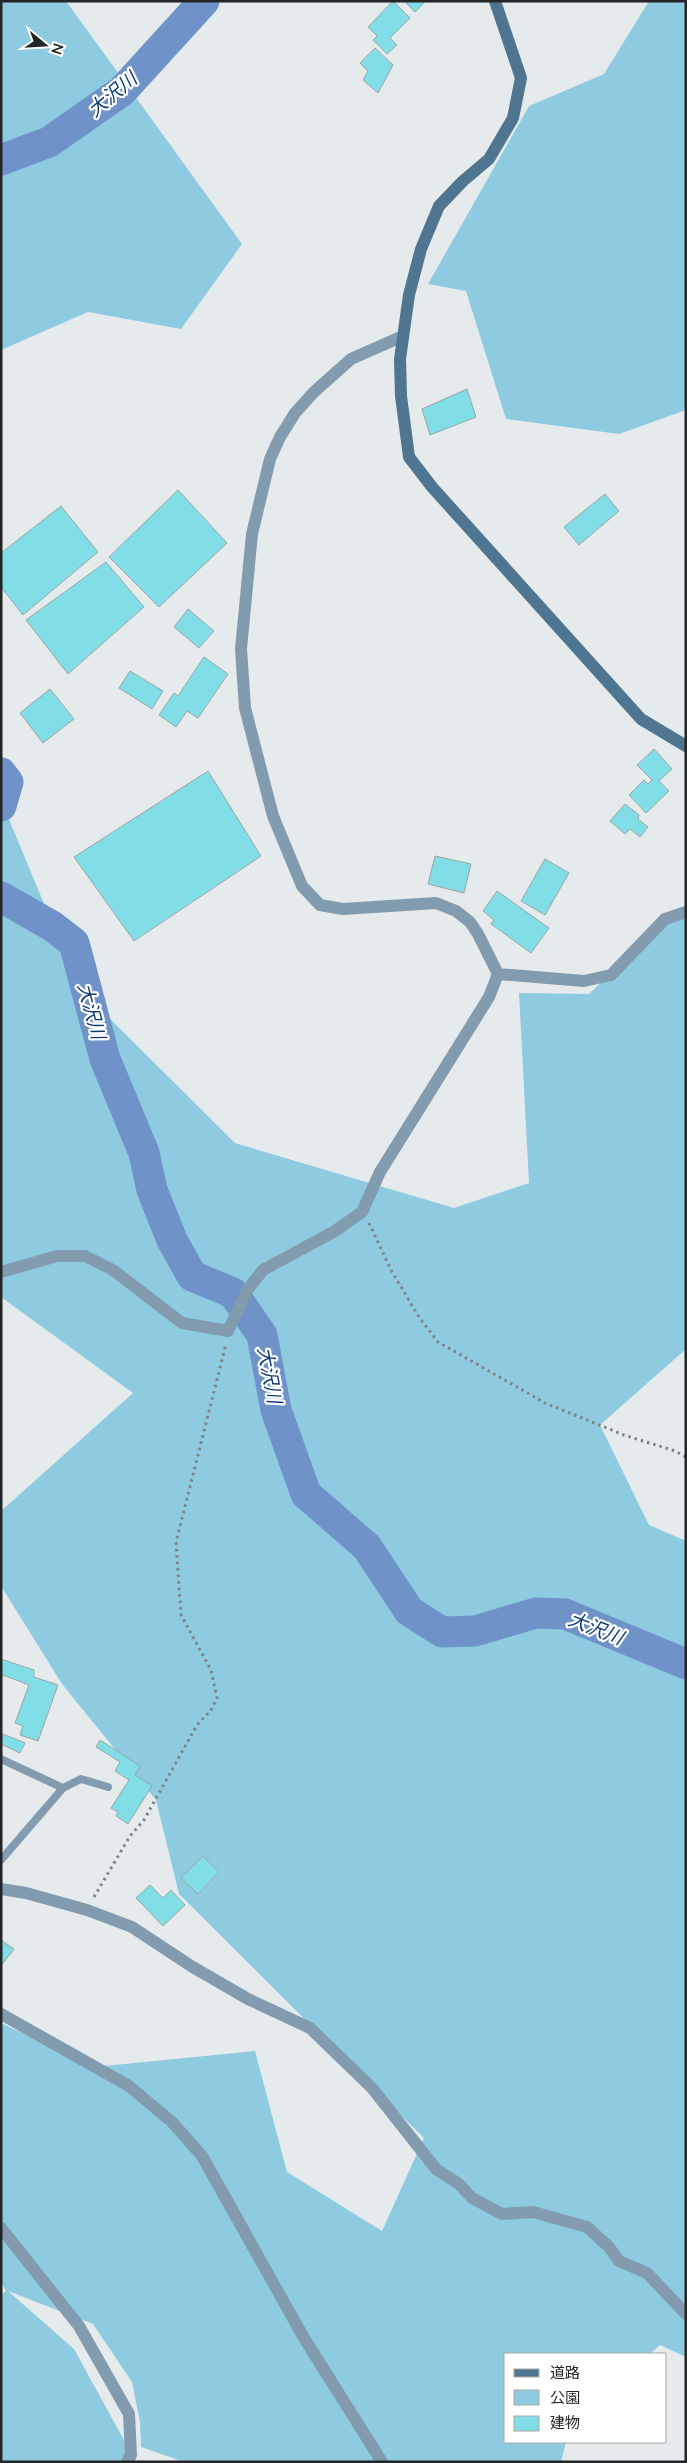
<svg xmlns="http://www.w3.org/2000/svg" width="687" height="2463" font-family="Lato,'Noto Sans JP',sans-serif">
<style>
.green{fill:#8ecbe1}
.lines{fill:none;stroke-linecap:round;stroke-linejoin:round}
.river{stroke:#6f92c8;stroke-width:31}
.building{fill:#81dee7;stroke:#9ea4a4}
.path{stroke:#7e8284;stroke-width:3;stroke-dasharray:2.5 4;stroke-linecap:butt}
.lane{stroke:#829bae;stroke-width:8}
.street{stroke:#829bae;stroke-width:12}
.secondary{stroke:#4f7591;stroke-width:12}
.labels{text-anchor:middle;stroke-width:4.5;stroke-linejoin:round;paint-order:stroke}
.water-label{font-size:19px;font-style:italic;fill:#0e3b7c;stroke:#fff}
</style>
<rect width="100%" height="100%" fill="#e5ebed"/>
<path class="green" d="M1,1H66L242,244L181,329L88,312L1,350Z
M649,1H686V410L619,434L506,419L466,291L428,284L529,106L604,74Z
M1,800L79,988L235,1143L454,1208L529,1183L519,993L589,994L661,923L686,916V1349L600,1425L649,1525L686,1541V2357L660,2345L650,2354H506V2442H566L561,2462H184L141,2447L140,2422L132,2382L93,2324L8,2291L74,2349L136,2462H1V2295L6,2291L1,2282V2023L94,2067L255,2051L287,2172L382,2231L424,2138L179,1894L156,1800L62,1684L1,1586V1511L133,1393L1,1297Z"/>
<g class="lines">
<path class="river" d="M1,160L49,142L122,91L204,1
M1,773L8,782L1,806
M1,897L52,926L74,943L105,1059L144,1153L152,1190L172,1240L192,1276L233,1293L262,1335L276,1410L306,1494L367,1547L409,1611L442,1632L475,1631L536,1613L565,1614L686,1664"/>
</g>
<path class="building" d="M393,1L410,18L390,38L397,45L387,54L373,40L377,36L368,27Z
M404,1H426L415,12Z
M375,48L393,65L378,93L363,80L368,71L360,63Z
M467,389L476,417L430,435L422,409Z
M178,490L227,543L159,607L109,557Z
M605,494L619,511L579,545L564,527Z
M61,506L98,552L23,615L1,587V553Z
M106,562L144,607L68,674L26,620Z
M188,609L214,631L199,648L174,627Z
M204,657L228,674L198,718L187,711L176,727L159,715L174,693L178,696Z
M130,671L163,691L152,709L119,688Z
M50,689L74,719L43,743L20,713Z
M654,749L672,769L659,781L669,791L646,813L629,795L644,780L648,784L652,780L637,765Z
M208,771L261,856L134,941L74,857Z
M625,804L639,815L638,819L648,827L640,837L630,829L625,834L610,821Z
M435,856L471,864L464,893L428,884Z
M545,859L569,873L545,915L521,901Z
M497,891L549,928L531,953L491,924L494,920L483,911Z
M1,1659L34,1670V1677L58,1685L38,1741L20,1735L23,1726L15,1723L29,1685L3,1675L1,1678Z
M3,1734L25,1743L20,1753L1,1744Z
M100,1740L140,1766L135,1775L152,1786L128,1824L116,1816L118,1812L111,1808L129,1780L115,1771L120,1762L96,1747Z
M203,1856L219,1872L198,1894L181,1878Z
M150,1885L163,1898L171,1890L185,1905L163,1926L136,1898Z
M1,1940L14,1949L1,1966Z"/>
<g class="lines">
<path class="path" d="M369,1223L391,1270L419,1317L438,1342L545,1403L624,1435L675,1451L686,1457
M94,1897L130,1836L144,1820L197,1725L211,1710L217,1698L211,1670L181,1615L176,1542L226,1344"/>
<path class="lane" d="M1,1759L63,1788
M1,1860L63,1788L81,1779L108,1787"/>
<path class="street" d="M498,974L584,981L611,975L665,919L686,912
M1,1272L57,1256H85L113,1270L182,1323L228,1331L248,1289L263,1270L335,1231L362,1212L380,1172L489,997L498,974L478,934L470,922L456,911L436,903L343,909L320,905L302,886L273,816L245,708L241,649L252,534L270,459L280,437L295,413L314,392L351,359L403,336
M1,1889L26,1893L87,1910L132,1927L191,1966L248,1999L310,2028L372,2088L436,2169L459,2184L472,2198L502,2214L533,2212L587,2227L609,2247L619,2261L647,2273L686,2314
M1,2014L129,2086L172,2122L202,2156L304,2338L382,2462
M1,2228L79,2326L129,2414L131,2455L127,2462"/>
<path class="secondary" d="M495,1L521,78L513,118L489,159L463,181L439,206L421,249L409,295L400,359L401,396L409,457L432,487L641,719L686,746"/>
</g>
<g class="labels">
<g class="water-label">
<text transform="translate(112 94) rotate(-40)" y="7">大沢川</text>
<text transform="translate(92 1011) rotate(75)" y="7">大沢川</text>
<text transform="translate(270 1375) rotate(79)" y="7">大沢川</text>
<text transform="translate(596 1628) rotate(21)" y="7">大沢川</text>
</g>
</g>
<rect width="687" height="2463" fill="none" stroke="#232526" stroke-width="5"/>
<rect x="504" y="2353" width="162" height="90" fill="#ffffff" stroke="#a7a8a8"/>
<rect x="514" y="2369" width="25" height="8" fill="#4f7591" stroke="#a7a8a8"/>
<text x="550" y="2378" font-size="15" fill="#232526">道路</text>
<rect x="514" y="2390" width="25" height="15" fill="#8ecbe1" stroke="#a7a8a8"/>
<text x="550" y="2403" font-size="15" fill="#232526">公園</text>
<rect x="514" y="2416" width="25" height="15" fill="#81dee7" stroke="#a7a8a8"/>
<text x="550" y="2428" font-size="15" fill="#232526">建物</text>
<g transform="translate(45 45) rotate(108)" stroke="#ffffff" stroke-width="4" paint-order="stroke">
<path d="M0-4L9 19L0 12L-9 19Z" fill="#232526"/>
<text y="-8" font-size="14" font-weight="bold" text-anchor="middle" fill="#232526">N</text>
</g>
</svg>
